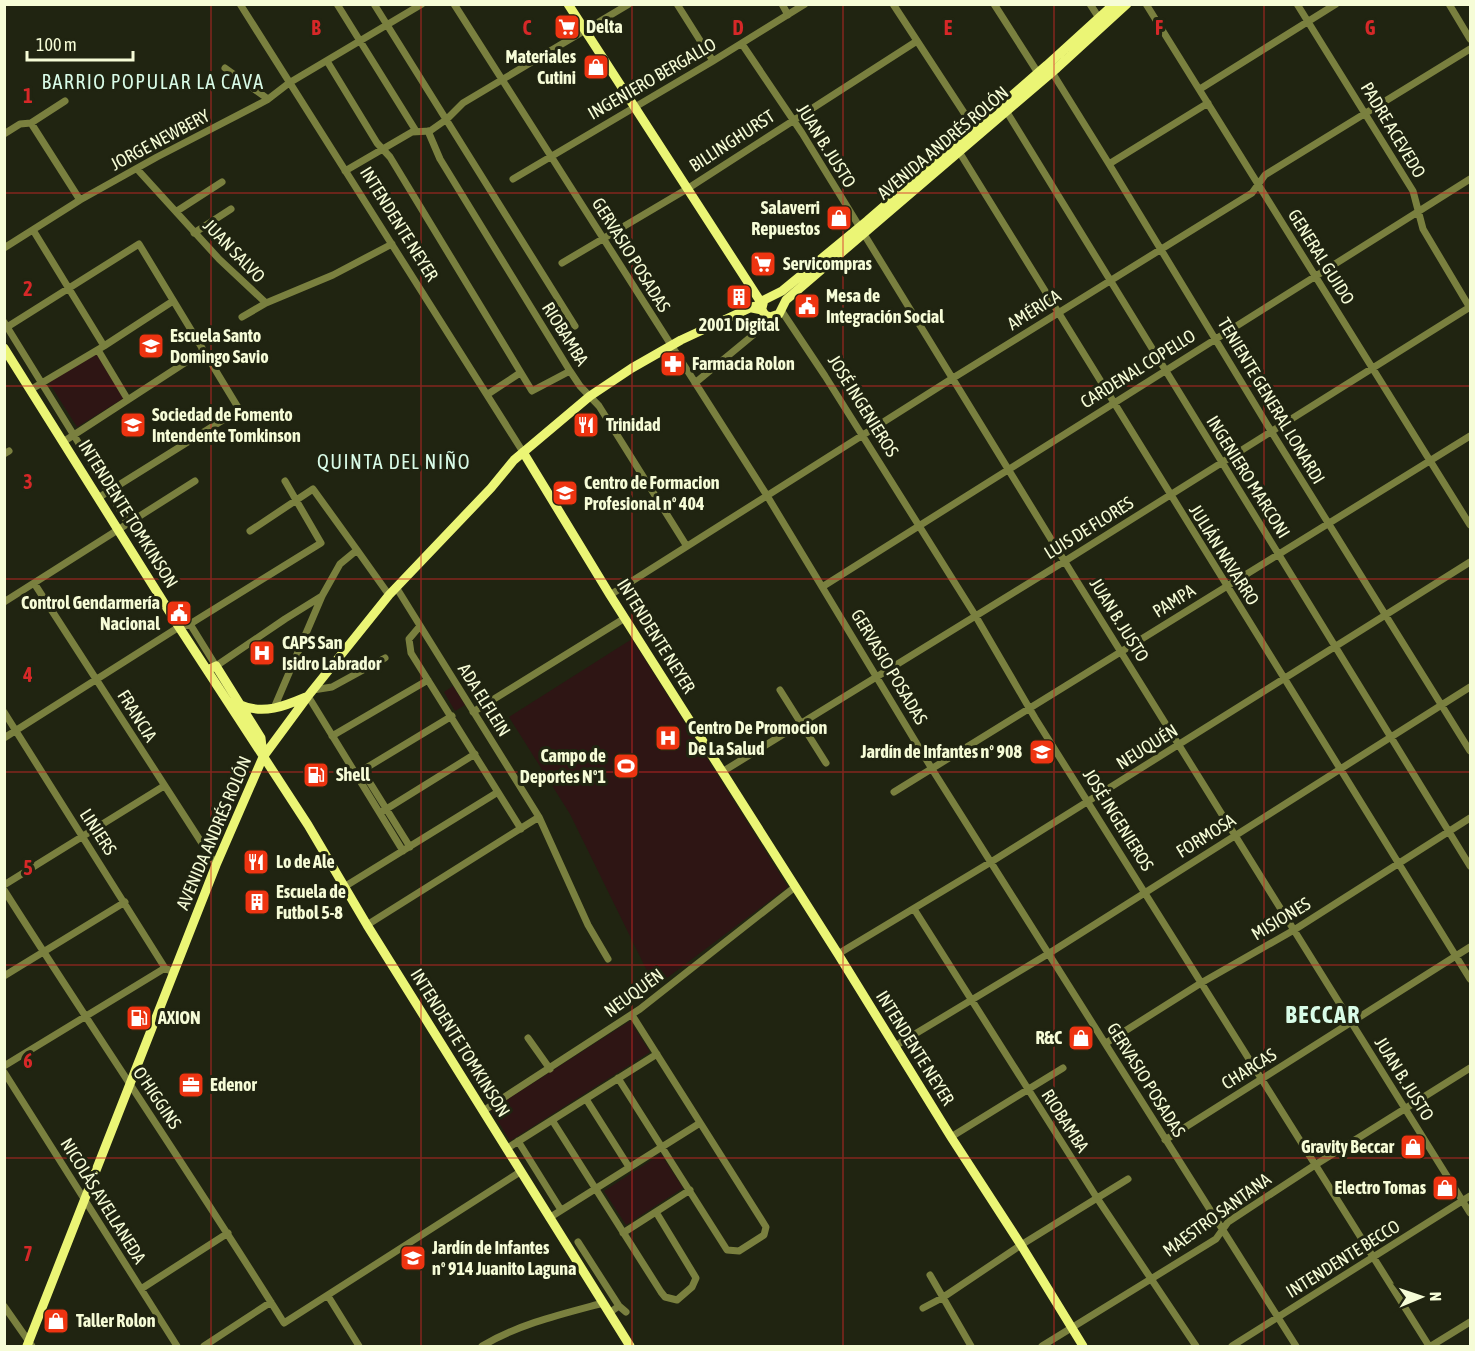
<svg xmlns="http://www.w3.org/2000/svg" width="1475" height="1351" font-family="'Asap Condensed',sans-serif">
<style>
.green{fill:#2e1514}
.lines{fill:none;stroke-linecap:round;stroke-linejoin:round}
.street{stroke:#7a803f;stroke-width:7}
.secondary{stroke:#ebf575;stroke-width:9}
.grid{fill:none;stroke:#d62828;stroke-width:1.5;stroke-opacity:0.55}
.labels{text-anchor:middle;stroke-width:6;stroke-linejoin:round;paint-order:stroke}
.poi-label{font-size:18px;font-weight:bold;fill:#f6fcd7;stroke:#202411;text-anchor:start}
.street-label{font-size:18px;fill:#f6fcd7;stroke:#202411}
.neighbourhood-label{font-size:20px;letter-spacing:1.5px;fill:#d9fce8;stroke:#202411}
.district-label{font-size:24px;font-weight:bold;letter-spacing:1.5px;fill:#d9fce8;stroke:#202411}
.grid-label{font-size:20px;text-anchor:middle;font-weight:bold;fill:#d62828;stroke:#202411;stroke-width:6;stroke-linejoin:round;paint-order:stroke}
</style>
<rect width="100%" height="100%" fill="#202411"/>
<path class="green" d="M100,348L129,395L77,427L48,381Z
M632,639L788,887L655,987L570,814L509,717Z
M453,686L465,705L455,711L444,692Z
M630,1021L650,1052L510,1141L491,1110Z
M661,1154L683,1188L626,1225L604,1191Z"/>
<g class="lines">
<path class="street" d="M240,4L523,452
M337,4L416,131
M374,4L575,326
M454,4L766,494L932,769L1296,1346
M677,4L713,61
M782,4L788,15
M893,4L974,128
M994,4L1040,76
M1090,4L1099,18
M1146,4L1470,525
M1297,4L1413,191L1423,229L1470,308
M1449,4L1470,39
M742,44L802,133L1073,575L1470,1213
M327,61L377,143L390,157L532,391L570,371
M225,68L268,99
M1050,69L1109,164L1271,431L1470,751
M1200,89L1336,4
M1005,109L1470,866
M31,123L65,101
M428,131L440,159L570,371L580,386L599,406L686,545
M4,134L20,124L31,123L80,200
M958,150L1470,979
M1109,164L1208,103
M137,169L219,259L266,303L333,275L392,244
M345,171L412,132L430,131L447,119L463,103L629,4
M513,179L713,61L805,4
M177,211L222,182
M33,230L104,346
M194,233L231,209
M4,248L80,200L157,157L267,100L289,83L422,4
M562,263L687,189L917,41
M781,310L825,376L975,615L1035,718L1429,1346
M242,317L266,303
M4,322L128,523
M4,329L139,244L239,409V410L98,498
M98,350L128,400
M695,383L775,317
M30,390L104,346L173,301
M488,394L520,373
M63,442L203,351
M4,454L9,451
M250,531L313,489L357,550
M34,583L216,865
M396,587L539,817L588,925L608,959
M822,587L1470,179
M610,595L953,378L1252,193L1265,175L1470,49
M4,602L195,481
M190,624L216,666L285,619L322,596
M420,626L409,639L411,653L521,829
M313,690L332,687L385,658
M780,690L826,763
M308,696L403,851
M274,708L322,596L340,564L357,550L389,595
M4,712L165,968
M473,712L625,618
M332,736L428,680
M4,738L179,627L190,624L321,543L285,481
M362,770L410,847
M722,772L1065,561L1470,307
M356,774L452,716
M894,792L1470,436
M380,813L475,754
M4,885L164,786
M344,887L498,792
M4,890C96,1035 193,1177 284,1323L520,1172
M914,909L1097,1198L1196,1346
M367,925L539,817
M838,954L991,862L1470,562
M4,976L125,902
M528,1038L550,1069
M1106,1043L1201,983L1294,930L1470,818
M895,1046L1048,954L1470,687
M4,1066L165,968L169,970
M4,1072L177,1346
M618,1078L727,1250L739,1251L764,1235L766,1227L632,1015
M586,1099L629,1167
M483,1111L640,1009L795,887
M552,1120L661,1292L665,1297L677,1300L692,1287L696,1278L656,1212
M951,1137L1063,1068
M1165,1140L1470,947
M518,1141L561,1210
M506,1149L657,1054
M549,1218L700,1123
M623,1233L690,1190
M578,1242L619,1306
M930,1275L971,1346
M141,1289L228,1233
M328,1296L359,1346
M4,1306L32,1346
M923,1308L942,1298L1021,1245L1128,1179
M609,1313L619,1306L626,1312
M204,1346L271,1302
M482,1346C519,1324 562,1314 603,1303
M1042,1346L1216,1239L1228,1222L1315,1165L1470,1068
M1232,1346L1470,1196
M1431,1346L1470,1322"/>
<path class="secondary" d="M568,4L762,304
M752,308L762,310L765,315L770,317L779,314L786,300L1057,68L1127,4
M762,308L764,300L782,291L867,221L1047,65L1114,4
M4,348L179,627L308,825L367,925L630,1346
M523,452L610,595L838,954L951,1137L1021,1245L1083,1346
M207,670L216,666L261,738L263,755
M241,705C263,715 285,706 306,697
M27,1346L216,865L263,757L308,696L389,595L491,488L514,460L590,396L632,368L681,340L752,307L761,305"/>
</g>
<path class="grid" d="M211,4V1346M421,4V1346M632,4V1346M843,4V1346M1054,4V1346M1264,4V1346M4,193H1470M4,386H1470M4,579H1470M4,772H1470M4,965H1470M4,1158H1470"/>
<defs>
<g id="supermarket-square" transform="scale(1.35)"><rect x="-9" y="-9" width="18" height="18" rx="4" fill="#ee3411" stroke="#202411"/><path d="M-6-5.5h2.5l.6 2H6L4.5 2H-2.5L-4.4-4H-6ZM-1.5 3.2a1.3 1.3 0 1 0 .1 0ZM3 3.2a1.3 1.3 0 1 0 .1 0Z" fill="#fff"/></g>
<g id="shop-square" transform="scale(1.35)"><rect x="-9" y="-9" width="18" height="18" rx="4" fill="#ee3411" stroke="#202411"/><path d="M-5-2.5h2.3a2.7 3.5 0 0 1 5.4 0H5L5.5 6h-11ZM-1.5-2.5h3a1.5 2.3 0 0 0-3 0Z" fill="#fff"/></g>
<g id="building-square" transform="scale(1.35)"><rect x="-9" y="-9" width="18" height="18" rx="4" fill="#ee3411" stroke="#202411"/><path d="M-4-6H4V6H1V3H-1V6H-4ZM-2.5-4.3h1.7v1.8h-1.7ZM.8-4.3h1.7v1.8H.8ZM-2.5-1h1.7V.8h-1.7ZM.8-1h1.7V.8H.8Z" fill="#fff"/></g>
<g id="civic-square" transform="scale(1.35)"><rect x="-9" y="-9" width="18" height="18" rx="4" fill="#ee3411" stroke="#202411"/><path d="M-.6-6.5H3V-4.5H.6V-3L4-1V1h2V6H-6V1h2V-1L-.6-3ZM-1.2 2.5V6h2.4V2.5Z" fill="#fff"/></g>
<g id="school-square" transform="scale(1.35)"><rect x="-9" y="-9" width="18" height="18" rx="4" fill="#ee3411" stroke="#202411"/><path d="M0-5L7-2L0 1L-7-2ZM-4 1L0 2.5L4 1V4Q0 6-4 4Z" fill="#fff"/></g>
<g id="pharmacy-square" transform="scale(1.35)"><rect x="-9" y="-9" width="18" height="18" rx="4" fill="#ee3411" stroke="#202411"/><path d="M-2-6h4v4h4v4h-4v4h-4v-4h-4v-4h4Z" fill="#fff"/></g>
<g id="restaurant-square" transform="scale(1.35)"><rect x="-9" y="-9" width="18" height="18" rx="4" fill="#ee3411" stroke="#202411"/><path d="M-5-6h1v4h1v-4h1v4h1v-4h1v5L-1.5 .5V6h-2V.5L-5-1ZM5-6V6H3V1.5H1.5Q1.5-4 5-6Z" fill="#fff"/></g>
<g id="hospital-square" transform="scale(1.35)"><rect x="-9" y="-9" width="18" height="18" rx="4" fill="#ee3411" stroke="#202411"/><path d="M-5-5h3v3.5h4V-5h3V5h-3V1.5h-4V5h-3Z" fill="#fff"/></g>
<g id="stadium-square" transform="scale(1.35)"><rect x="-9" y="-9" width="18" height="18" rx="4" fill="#ee3411" stroke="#202411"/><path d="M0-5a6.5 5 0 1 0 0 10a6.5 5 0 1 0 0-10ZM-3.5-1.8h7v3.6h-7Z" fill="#fff"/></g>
<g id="fuel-square" transform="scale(1.35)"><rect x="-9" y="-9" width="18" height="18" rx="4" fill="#ee3411" stroke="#202411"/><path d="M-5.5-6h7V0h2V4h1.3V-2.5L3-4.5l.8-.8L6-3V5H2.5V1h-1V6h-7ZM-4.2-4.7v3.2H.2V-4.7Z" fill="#fff"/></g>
<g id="office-square" transform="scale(1.35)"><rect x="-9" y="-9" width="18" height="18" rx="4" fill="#ee3411" stroke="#202411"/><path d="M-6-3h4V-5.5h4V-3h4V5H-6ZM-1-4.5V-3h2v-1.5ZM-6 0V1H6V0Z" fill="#fff"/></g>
</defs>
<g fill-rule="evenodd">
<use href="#supermarket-square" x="567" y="27"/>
<use href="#shop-square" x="596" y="67"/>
<use href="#shop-square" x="839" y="218"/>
<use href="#supermarket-square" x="763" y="264"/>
<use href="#building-square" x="739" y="297"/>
<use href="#civic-square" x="807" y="306"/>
<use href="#school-square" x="151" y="346"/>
<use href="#pharmacy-square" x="673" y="364"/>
<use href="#school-square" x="133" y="425"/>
<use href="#restaurant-square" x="586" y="425"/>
<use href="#school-square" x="565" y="493"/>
<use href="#civic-square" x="179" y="613"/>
<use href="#hospital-square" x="262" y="653"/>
<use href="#hospital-square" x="668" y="738"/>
<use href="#school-square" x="1042" y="752"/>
<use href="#stadium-square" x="626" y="766"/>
<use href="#fuel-square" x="316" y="775"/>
<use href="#restaurant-square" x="256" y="862"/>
<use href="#building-square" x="257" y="902"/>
<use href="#fuel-square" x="139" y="1018"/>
<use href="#shop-square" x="1081" y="1038"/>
<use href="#office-square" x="191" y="1085"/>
<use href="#shop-square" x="1413" y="1147"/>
<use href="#shop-square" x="1445" y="1188"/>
<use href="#school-square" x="413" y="1258"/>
<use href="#shop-square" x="56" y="1321"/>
</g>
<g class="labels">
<g class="poi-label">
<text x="586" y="33">Delta</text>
<text x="576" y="63" text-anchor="end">Materiales<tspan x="576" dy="21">Cutini</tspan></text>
<text x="820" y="214" text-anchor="end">Salaverri<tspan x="820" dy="21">Repuestos</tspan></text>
<text x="783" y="270">Servicompras</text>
<text x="826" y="302">Mesa de<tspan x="826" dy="21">Integración Social</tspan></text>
<text x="739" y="331" text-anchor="middle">2001 Digital</text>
<text x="170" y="342">Escuela Santo<tspan x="170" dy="21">Domingo Savio</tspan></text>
<text x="692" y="370">Farmacia Rolon</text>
<text x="152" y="421">Sociedad de Fomento<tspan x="152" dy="21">Intendente Tomkinson</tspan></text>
<text x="606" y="431">Trinidad</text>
<text x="584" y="489">Centro de Formacion<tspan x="584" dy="21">Profesional nº 404</tspan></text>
<text x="160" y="609" text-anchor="end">Control Gendarmería<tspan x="160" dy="21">Nacional</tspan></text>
<text x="282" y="649">CAPS San<tspan x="282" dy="21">Isidro Labrador</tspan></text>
<text x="688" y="734">Centro De Promocion<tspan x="688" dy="21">De La Salud</tspan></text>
<text x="1022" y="758" text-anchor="end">Jardín de Infantes nº 908</text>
<text x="606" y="762" text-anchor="end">Campo de<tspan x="606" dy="21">Deportes Nº1</tspan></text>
<text x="336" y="781">Shell</text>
<text x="276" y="868">Lo de Ale</text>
<text x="276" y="898">Escuela de<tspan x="276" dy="21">Futbol 5-8</tspan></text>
<text x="158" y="1024">AXION</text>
<text x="1062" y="1044" text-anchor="end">R&amp;C</text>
<text x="210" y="1091">Edenor</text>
<text x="1394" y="1153" text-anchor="end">Gravity Beccar</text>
<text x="1426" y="1194" text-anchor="end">Electro Tomas</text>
<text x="432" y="1254">Jardín de Infantes<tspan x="432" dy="21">nº 914 Juanito Laguna</tspan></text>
<text x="76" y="1327">Taller Rolon</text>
</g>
<g class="street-label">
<text transform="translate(652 79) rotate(-30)" y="6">INGENIERO BERGALLO</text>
<text transform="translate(1393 130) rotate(59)" y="6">PADRE ACEVEDO</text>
<text transform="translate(160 140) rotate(-28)" y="6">JORGE NEWBERY</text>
<text transform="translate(732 141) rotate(-33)" y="6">BILLINGHURST</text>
<text transform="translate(943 143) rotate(-40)" y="6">AVENIDA ANDRÉS ROLÓN</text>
<text transform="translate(826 146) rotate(58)" y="6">JUAN B. JUSTO</text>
<text transform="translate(399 224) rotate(58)" y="6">INTENDENTE NEYER</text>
<text transform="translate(234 251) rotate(46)" y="6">JUAN SALVO</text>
<text transform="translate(631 255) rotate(58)" y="6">GERVASIO POSADAS</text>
<text transform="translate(1321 257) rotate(58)" y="6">GENERAL GUIDO</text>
<text transform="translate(1034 310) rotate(-32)" y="6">AMÉRICA</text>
<text transform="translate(565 334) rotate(58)" y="6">RIOBAMBA</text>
<text transform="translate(1138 369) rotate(-32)" y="6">CARDENAL COPELLO</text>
<text transform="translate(1271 401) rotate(59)" y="6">TENIENTE GENERAL LONARDI</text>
<text transform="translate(863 406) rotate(58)" y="6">JOSÉ INGENIEROS</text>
<text transform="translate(1248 477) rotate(58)" y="6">INGENIERO MARCONI</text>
<text transform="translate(128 514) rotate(58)" y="6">INTENDENTE TOMKINSON</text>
<text transform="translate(1089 528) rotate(-32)" y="6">LUIS DE FLORES</text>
<text transform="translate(1224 555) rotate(58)" y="6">JULIÁN NAVARRO</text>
<text transform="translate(1174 601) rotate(-32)" y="6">PAMPA</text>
<text transform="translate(1119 620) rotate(58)" y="6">JUAN B. JUSTO</text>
<text transform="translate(656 636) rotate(58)" y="6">INTENDENTE NEYER</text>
<text transform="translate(889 667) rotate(59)" y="6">GERVASIO POSADAS</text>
<text transform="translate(484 700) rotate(58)" y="6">ADA ELFLEIN</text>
<text transform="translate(137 716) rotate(58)" y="6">FRANCIA</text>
<text transform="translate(1147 747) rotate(-32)" y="6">NEUQUÉN</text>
<text transform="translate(1118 820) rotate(58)" y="6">JOSÉ INGENIEROS</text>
<text transform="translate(98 832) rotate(57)" y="6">LINIERS</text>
<text transform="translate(214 833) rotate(-67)" y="6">AVENIDA ANDRÉS ROLÓN</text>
<text transform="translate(1206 836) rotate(-32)" y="6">FORMOSA</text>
<text transform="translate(1281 919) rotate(-31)" y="6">MISIONES</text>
<text transform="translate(634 993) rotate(-36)" y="6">NEUQUÉN</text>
<text transform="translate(460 1043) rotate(58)" y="6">INTENDENTE TOMKINSON</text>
<text transform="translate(915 1048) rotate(58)" y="6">INTENDENTE NEYER</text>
<text transform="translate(1249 1069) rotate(-32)" y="6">CHARCAS</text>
<text transform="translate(1404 1079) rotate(58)" y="6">JUAN B. JUSTO</text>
<text transform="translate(1146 1080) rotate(58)" y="6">GERVASIO POSADAS</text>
<text transform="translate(157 1098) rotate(56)" y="6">O'HIGGINS</text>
<text transform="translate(1065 1121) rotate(57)" y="6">RIOBAMBA</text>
<text transform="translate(103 1201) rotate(58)" y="6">NICOLÁS AVELLANEDA</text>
<text transform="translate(1217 1215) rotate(-36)" y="6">MAESTRO SANTANA</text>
<text transform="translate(1343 1259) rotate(-32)" y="6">INTENDENTE BECCO</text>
</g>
<g class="neighbourhood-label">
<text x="153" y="89">BARRIO POPULAR LA CAVA</text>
<text x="394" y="469">QUINTA DEL NIÑO</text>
</g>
<g class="district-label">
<text x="1323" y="1023">BECCAR</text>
</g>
</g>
<g class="grid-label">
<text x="316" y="35">B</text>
<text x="527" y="35">C</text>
<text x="738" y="35">D</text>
<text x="948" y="35">E</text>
<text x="1159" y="35">F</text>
<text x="1370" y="35">G</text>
<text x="28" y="103">1</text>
<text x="28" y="296">2</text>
<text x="28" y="489">3</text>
<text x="28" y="682">4</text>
<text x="28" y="875">5</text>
<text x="28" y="1068">6</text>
<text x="28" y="1261">7</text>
</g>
<rect width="1475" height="1351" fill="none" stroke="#f6fcd7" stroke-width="12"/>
<g transform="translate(1421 1297) rotate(88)" stroke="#202411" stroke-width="4.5" paint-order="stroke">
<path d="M0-4.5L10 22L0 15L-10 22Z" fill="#f6fcd7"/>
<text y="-9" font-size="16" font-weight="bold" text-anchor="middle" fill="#f6fcd7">N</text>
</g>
<path d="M27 51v9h106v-9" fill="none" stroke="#f6fcd7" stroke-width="3"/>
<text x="36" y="51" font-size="18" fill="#f6fcd7" stroke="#202411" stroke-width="4.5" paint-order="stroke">100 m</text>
</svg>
